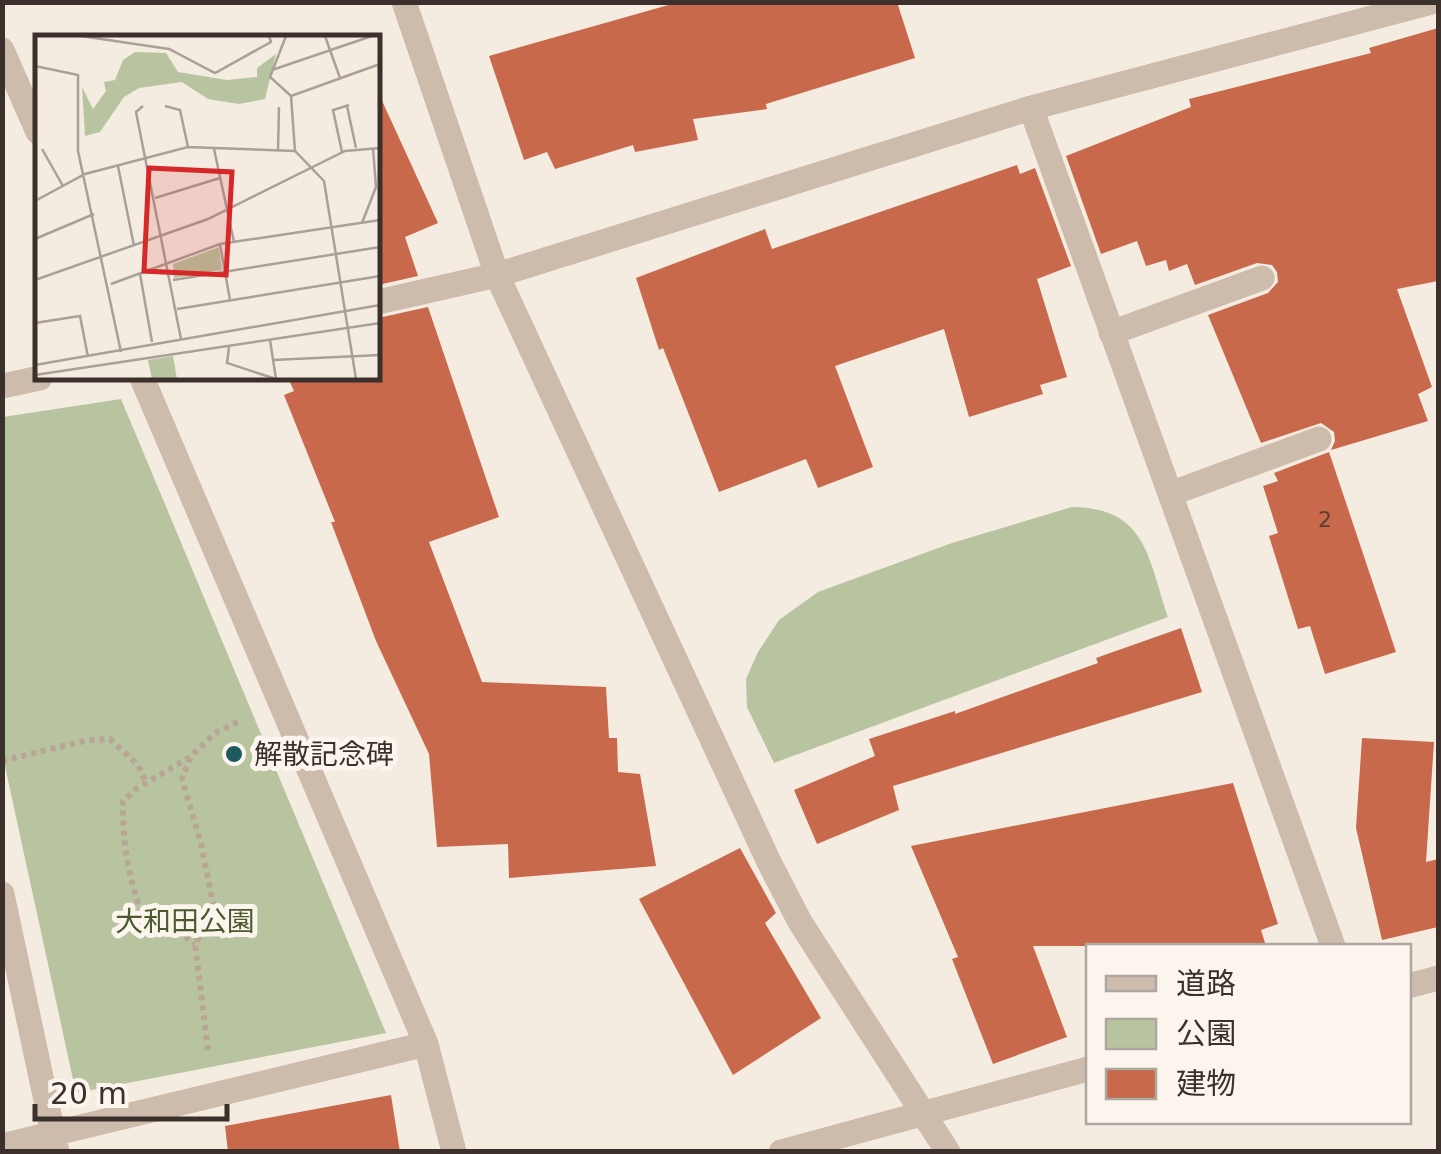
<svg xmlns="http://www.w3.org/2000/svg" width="1441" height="1154" font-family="'DejaVu Sans','Noto Sans JP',sans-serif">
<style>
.green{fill:#b8c4a0}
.building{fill:#c8694b}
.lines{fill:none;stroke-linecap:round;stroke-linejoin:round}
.path{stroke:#b9a596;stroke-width:6;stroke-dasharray:5 5;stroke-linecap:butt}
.minor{stroke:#cdbbac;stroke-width:25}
.poi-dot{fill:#1f5a5e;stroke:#fbf5ee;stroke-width:4}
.labels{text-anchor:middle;stroke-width:10;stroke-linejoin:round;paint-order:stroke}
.number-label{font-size:22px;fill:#5e3e33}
.poi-label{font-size:28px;fill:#3b302b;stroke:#fbf5ee;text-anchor:start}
.park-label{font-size:28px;fill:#4a5a2e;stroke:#fbf5ee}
.inset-road{fill:none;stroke:#aaa098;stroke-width:2.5}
.view{fill:#d62828;fill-opacity:0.15;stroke:#d62828;stroke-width:5}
.inset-edge{fill:none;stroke:#3b302b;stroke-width:5}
</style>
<rect width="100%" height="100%" fill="#f4ebe1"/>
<path class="green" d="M121,399L386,1033L76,1093L3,757V417Z
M1072,507C1147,508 1148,558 1168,617L774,763L747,707L746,679L758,652L779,620L818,592L952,543Z"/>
<path class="building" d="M679,2H897L915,58L766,104L767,109L693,119L698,140L635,152L633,145L555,169L547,152L524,160L489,56Z
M1438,28V281L1397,289L1432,387L1418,394L1428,421L1331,450L1335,441L1334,432L1321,423L1261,443L1208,315L1268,293L1278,282L1277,272L1272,265L1257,263L1195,285L1187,264L1169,271L1166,260L1146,266L1137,241L1101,254L1066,156L1191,107L1189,99L1371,53L1369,48Z
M378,92L438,223L405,237L418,276L378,285Z
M1017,165L1020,174L1035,168L1071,266L1037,279L1067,377L1040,385L1043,394L969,417L944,329L835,366L873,467L818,488L806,459L719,492L663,348L659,350L636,278L765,229L772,249Z
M428,307L499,517L429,542L482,682L606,687L609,738H617L618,772L640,774L656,866L509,878L508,844L437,847L429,754L376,641L331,522H335L284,395L294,391L288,378H378V318Z
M1329,452L1396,652L1325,674L1310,626L1298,629L1269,536L1278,533L1263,486L1278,481L1274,473Z
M1181,628L1202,692L893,786L899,810L817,844L794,790L875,756L869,739L955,711V714L1098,663L1096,658Z
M1362,738L1434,742L1426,862L1438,859V927L1382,940L1356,828Z
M1233,783L1278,924L1261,930L1266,946H1033L1067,1037L993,1064L952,959L958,957L911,846Z
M740,848L776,913L765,923L821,1018L733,1075L639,899Z
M391,1095L400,1152H228L225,1126Z"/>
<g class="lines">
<path class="path" d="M190,757L136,789L123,801C122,845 130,887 147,927L177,930L195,944
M2,761L88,740L110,739L138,765L146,783
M208,1050L195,944L215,914L201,843L182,779L191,756L215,733L240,721"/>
<path class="minor" d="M404,2L497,275L769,862L800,922L948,1152
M2,50L38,132
M1031,108L1333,946
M378,302L497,275L1031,108L1432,2
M1111,333L1262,278
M142,378L426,1044L454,1152
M2,386L40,378
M1170,494L1319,439
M2,894L57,1152
M1408,986L1438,978
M2,1146L426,1044
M781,1152L1088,1069"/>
</g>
<circle class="poi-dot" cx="234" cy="754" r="10"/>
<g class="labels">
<g class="number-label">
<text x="1325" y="527">2</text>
</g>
<g class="poi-label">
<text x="254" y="764">解散記念碑</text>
</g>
<g class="park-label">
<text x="185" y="931">大和田公園</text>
</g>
</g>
<g transform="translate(35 35)">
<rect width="345" height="345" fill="#f4ebe1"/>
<path d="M100,17L131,18L143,37L192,45L222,42V33L241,19L230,64L204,69L173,64L147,47L104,53L89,62L65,97L50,101L47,52L58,74L71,56L69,47L80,45L88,25ZM184,212L187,235L139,243L138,229ZM138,321L142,344H117L113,325Z" fill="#b8c4a0"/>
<path class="inset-road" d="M46,1L134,14L180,38L236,7L234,1M251,1L235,42L256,61M290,1L305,43M0,31L43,40V116L86,317M237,35L337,1M256,61L345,29M256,61L260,116M108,71L101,77L146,304M130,71L145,75L153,112M312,71L321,113M7,114L28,151M179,114L199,207M243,115L244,72M307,117L298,75L314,70M83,131L99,211M120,163L185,143M0,166L50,139L153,112L260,116L289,146L321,344M327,188L341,152L338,113M0,204L59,179M185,209L195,265M105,239L117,307M0,245L173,184L310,116L345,113M138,245L345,212M76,249L185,209L345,185M142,274L345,241M0,288L45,281L53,322M235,305L241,344M194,312L192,328L241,344M238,325L345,320M0,330L345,270M0,340L345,288"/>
<path class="view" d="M114,133L197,137L191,240L109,236Z"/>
<rect width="345" height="345" class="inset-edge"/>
</g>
<rect width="1441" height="1154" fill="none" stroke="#3b302b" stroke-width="10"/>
<rect x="1086" y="944" width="325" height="180" fill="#fbf5ee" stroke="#aea6a0" stroke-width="2.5"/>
<rect x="1106" y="976" width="50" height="15" fill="#cdbbac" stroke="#aea6a0" stroke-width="2.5"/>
<text x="1176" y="994" font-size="30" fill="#3b302b">道路</text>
<rect x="1106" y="1019" width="50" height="30" fill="#b8c4a0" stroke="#aea6a0" stroke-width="2.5"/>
<text x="1176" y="1044" font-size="30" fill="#3b302b">公園</text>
<rect x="1106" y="1069" width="50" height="30" fill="#c8694b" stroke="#aea6a0" stroke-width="2.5"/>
<text x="1176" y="1094" font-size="30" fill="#3b302b">建物</text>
<path d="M35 1104v15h192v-15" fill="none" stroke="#3b302b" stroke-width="5"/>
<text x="50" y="1104" font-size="30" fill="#3b302b" stroke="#fbf5ee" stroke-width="8" paint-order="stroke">20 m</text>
</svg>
